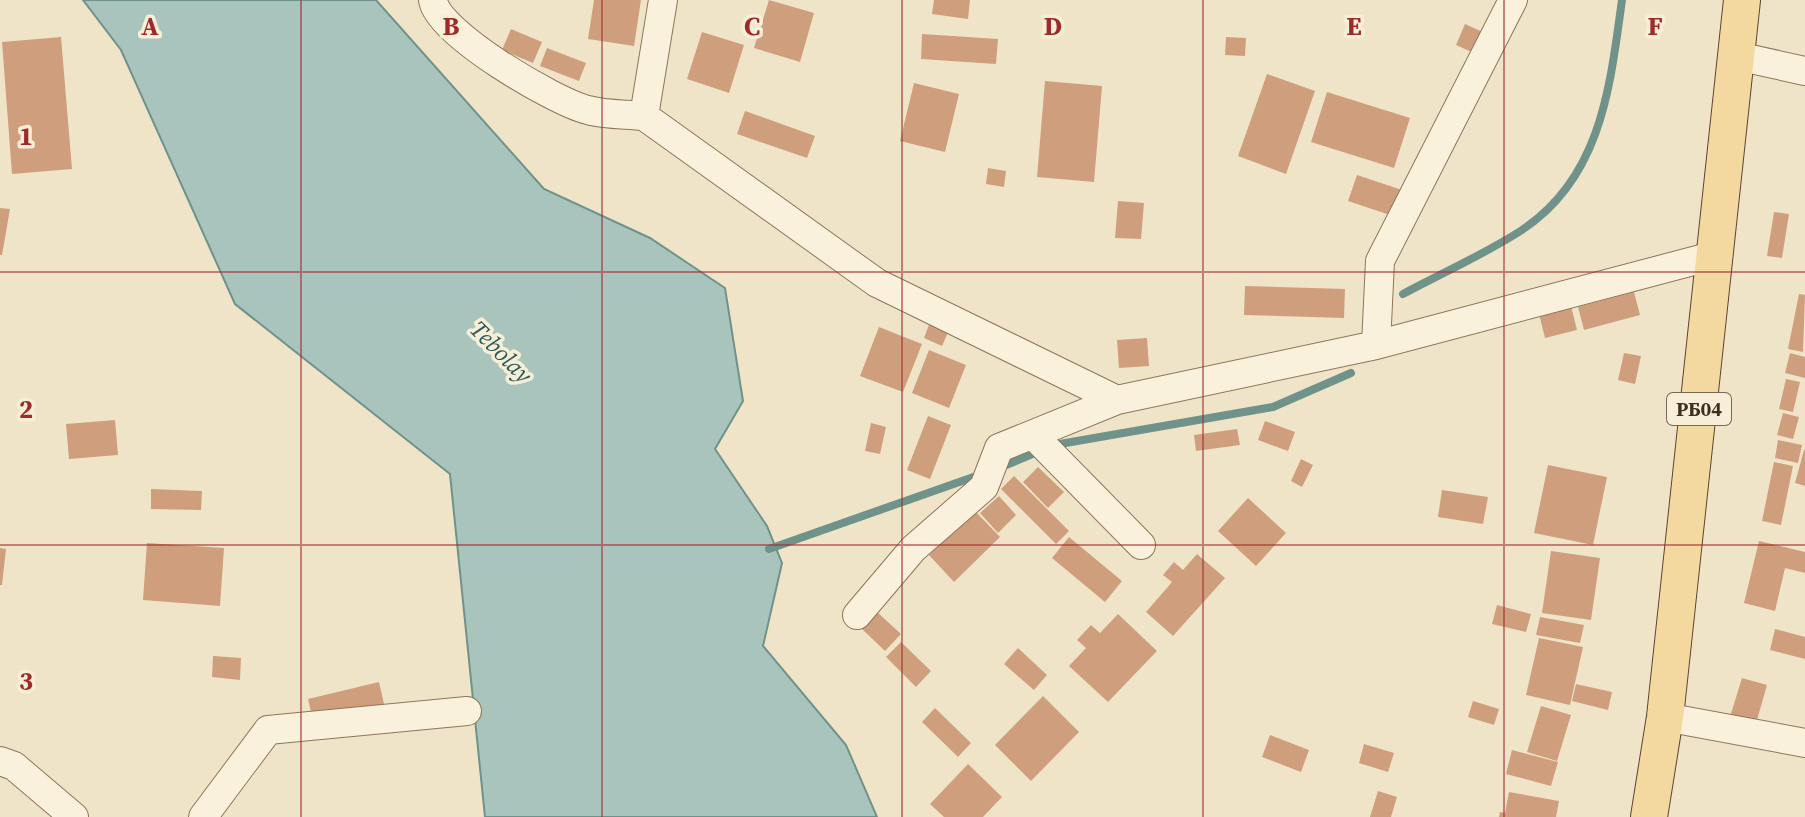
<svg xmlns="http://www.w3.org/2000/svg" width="1805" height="817" font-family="'Source Serif 4',serif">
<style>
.water{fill:#a9c4bc;stroke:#6f938a;stroke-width:2}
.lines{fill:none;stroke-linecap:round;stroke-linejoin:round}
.stream{stroke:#6f938a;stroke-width:8}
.building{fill:#cf9f7d}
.minor-casing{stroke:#8d765c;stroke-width:30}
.major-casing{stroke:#5b4430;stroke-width:38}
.minor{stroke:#faf1dc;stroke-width:28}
.major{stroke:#f3d9a0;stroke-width:36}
.grid{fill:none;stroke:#9e2a2b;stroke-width:2;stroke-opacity:0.55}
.labels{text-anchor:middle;stroke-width:7;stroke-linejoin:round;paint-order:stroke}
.shield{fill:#f7eed8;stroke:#756857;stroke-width:2}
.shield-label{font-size:20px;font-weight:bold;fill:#3d2e20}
.water-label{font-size:24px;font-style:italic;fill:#2f5d5a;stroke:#f7eed8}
.grid-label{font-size:26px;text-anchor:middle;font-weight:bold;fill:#9e2a2b;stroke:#f7eed8;stroke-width:7;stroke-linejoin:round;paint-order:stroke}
</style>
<rect width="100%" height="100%" fill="#f0e4c8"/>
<path class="water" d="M83,0H376L544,189L650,238L725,288L743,401L715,449L767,526L782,563L763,646L846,745L877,817H485L450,474L235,304L121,50Z"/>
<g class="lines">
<path class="stream" d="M1403,294C1442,273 1485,254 1522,230C1602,177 1610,86 1622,0
M1054,445L1273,407L1351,373
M999,468L1042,450
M769,549L982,474"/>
</g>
<path class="building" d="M594,0H641L634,46L588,39Z
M769,0L814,13L800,62L754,48Z
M934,0H970L968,19L932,14Z
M1465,24L1485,33L1476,54L1456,45Z
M511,29L542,42L533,63L502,50Z
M702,32L744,45L729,93L687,79Z
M922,34L998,39L996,64L921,59Z
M61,37L72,169L12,174L2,42Z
M1226,37L1246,38L1245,56L1225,55Z
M547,48L586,63L579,81L540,66Z
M1267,74L1315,91L1286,174L1238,156Z
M1045,81L1102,86L1094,182L1037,177Z
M914,83L959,94L945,152L900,141Z
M1327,92L1410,118L1394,168L1311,142Z
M745,111L815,136L807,158L737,134Z
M988,168L1006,171L1004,187L986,184Z
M1357,175L1405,191L1396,217L1348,201Z
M1118,201L1144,203L1141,239L1115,238Z
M0,208L10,209L2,255H0Z
M1774,212L1789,214L1782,258L1767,256Z
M1245,286L1345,289L1344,318L1244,315Z
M1634,292L1640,315L1584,330L1578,307Z
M1799,294L1805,295L1803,352L1788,349Z
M1571,306L1577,330L1545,338L1539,314Z
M930,322L949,330L942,346L924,338Z
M879,327L922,344L903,392L860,376Z
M1147,338L1149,366L1119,368L1117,340Z
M929,350L966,365L949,408L912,393Z
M1624,353L1641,356L1635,384L1618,380Z
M1790,353L1805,357V378L1785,373Z
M1786,379L1800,382L1793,412L1779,409Z
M1783,413L1799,417L1793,439L1777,435Z
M928,416L951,425L930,479L907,470Z
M115,420L118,455L69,459L66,424Z
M1265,421L1295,432L1288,451L1258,440Z
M871,423L886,427L880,454L865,451Z
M1237,429L1240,445L1196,451L1194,435Z
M1778,440L1802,445L1798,463L1775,458Z
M1804,450H1805V486L1795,483Z
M1301,459L1313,465L1302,487L1291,481Z
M1774,462L1793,466L1781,525L1762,521Z
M1548,465L1607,477L1593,545L1534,533Z
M1038,467L1064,492L1048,508L1023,482Z
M1014,476L1069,531L1056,544L1001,489Z
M151,489L202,491L201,510L151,509Z
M1442,490L1488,497L1483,524L1438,517Z
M999,496L1016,515L998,533L980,513Z
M1248,498L1286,533L1256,566L1218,531Z
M975,511L1000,537L954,582L929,555Z
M1069,537L1122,581L1105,602L1052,558Z
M1759,541L1805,552V573L1785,568L1775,611L1744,603Z
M147,543L224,548L220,606L143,600Z
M0,548L6,549L2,585H0Z
M1551,551L1600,558L1591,620L1542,613Z
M1197,554L1225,578L1173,636L1146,612L1172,582L1163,575L1174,562L1183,570Z
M1497,605L1531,614L1526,632L1492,624Z
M876,611L901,634L885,651L861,628Z
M1118,614L1157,651L1108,702L1069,666L1086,648L1077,640L1091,625L1100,633Z
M1540,617L1584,625L1580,643L1536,635Z
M1775,629L1805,637V659L1770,650Z
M1539,638L1583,647L1570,705L1526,695Z
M901,642L931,671L916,687L886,657Z
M1018,648L1047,675L1034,690L1004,664Z
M213,656L241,658L240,680L212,677Z
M1742,678L1767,685L1755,727L1729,720Z
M379,682L384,704L313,721L308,699Z
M1576,684L1612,692L1608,710L1572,701Z
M1043,696L1079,732L1031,781L995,745Z
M1473,701L1499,709L1494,725L1468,717Z
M1541,706L1571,715L1557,761L1527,752Z
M935,708L971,743L958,757L922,722Z
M1270,735L1309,750L1301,772L1262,757Z
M1364,744L1394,753L1388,772L1359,763Z
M1512,750L1558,762L1551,786L1506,774Z
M968,764L1002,797L983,817H944L930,804Z
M1378,791L1397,797L1391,817H1370Z
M1509,792L1559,801L1556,817H1499L1500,812L1505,813Z"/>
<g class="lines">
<g class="minor-casing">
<path id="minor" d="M433,0C437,33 555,102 588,110C605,115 626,114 644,116
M663,0L644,116L877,283L1117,400L1376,345L1716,255
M1737,56L1805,71
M1376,345L1380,261L1513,0
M1033,435L1141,545
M857,615L913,549L984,487L999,448L1117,400
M1665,717L1805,743
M0,761L14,766L74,817
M203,817L268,730L467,711"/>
</g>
<g class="major-casing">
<path id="major" d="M1649,817L1665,717L1742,0"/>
</g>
<use href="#minor" class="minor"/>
<use href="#major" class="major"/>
</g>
<path class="grid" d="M301,0V817M602,0V817M902,0V817M1203,0V817M1504,0V817M0,272H1805M0,545H1805"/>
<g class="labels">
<rect class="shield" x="1667" y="393" width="64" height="32" rx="6"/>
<g class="shield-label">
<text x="1699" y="416">РБ04</text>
</g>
<g class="water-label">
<text transform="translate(501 352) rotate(45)" y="8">Tebolay</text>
</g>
</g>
<g class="grid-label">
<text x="150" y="35">A</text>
<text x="451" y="35">B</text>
<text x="752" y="35">C</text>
<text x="1053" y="35">D</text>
<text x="1354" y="35">E</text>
<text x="1655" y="35">F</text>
<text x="26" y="145">1</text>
<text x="26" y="418">2</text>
<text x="26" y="690">3</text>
</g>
</svg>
